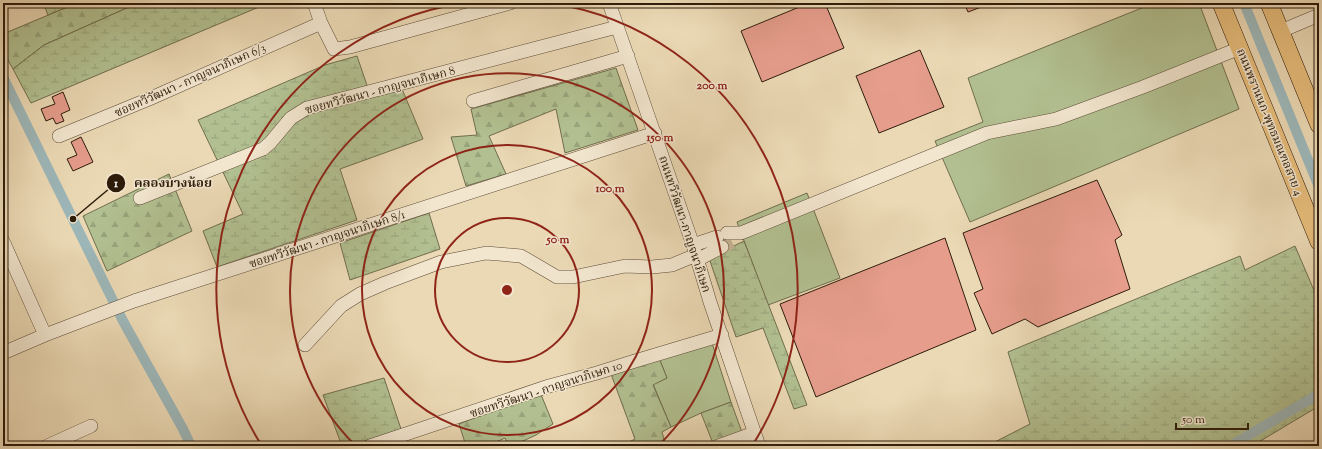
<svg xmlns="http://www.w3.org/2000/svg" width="1322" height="449" font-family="'Sorts Mill Goudy','Noto Serif Thai',serif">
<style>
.grass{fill:#b2c091;stroke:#706e4e}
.forest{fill:url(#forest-firs);stroke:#706e4e}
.wetland{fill:url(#wetland-marsh);stroke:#706e4e}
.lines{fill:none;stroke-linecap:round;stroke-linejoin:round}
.canal{stroke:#9db7b9;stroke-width:10}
.building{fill:#e69d8c;stroke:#2e1c0b}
.minor-tunnel{stroke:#c5b393;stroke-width:13;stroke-dasharray:13 6;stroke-linecap:butt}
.minor-casing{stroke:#5d4b36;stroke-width:14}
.major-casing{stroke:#2e1c0b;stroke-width:18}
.minor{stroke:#f2e6cf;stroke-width:13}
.major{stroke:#e6bc7a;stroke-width:17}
.ring{fill:none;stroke:#8f2418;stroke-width:2}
.labels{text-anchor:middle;stroke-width:3;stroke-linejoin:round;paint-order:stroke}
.street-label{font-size:12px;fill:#2e1c0b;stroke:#f2e6cf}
.centre{fill:#8f2418;stroke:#f2e6cf;stroke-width:2}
.ring-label{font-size:12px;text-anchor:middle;font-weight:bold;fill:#8f2418;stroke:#f2e6cf;stroke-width:3;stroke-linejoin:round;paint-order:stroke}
.leader{fill:none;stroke:#2e1c0b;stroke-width:1.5}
.callout-dot{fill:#2e1c0b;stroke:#f2e6cf;stroke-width:1.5}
.mark-label{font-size:12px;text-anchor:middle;font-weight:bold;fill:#fff}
.callout-label{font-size:13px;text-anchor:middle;font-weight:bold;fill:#2e1c0b;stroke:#f2e6cf;stroke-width:3;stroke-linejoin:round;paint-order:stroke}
</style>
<defs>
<pattern id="forest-firs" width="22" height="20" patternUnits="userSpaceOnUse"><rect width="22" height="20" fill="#b2c091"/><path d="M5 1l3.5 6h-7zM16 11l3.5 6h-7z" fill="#99a47c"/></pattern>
<pattern id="wetland-marsh" width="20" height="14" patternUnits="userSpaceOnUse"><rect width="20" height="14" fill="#b2c091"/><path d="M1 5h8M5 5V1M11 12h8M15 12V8" fill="none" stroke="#99a47c"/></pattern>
</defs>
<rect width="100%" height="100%" fill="#ebd9b5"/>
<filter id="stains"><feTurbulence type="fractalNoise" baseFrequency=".005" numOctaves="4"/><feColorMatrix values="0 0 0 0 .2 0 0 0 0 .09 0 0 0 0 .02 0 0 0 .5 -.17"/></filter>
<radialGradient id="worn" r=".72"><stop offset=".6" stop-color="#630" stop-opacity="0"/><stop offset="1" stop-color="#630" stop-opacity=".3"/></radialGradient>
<path class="grass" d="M1154,3H1199L1239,109L970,222L935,141L983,122L968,78Z
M807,193L840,278L768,305L737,222Z
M712,343L731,402L701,413L671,427L653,384L667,378L659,358Z"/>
<path class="forest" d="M77,3H138L44,45L13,69L3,51V34Z
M616,68L638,130L565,153L556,109L489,136L506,174L466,186L451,137L477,135L471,109Z
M169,174L192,231L107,271L83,216Z
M659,358L667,378L653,385L671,427L662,432L666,446H621L635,439L611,374Z
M540,392L553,424L536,435L512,446H509L505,438L487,446H466L459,424Z
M731,402L747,446H714L701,413Z"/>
<path class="wetland" d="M43,3H77L48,15Z
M138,3L266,4L31,103L13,69L44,45Z
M357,56L371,97L402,89L423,139L340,169L357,220L217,267L203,231L243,214L198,120L325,65Z
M429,213L440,249L350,280L340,243Z
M744,241L807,405L794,409L763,328L736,337L709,258Z
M1295,246L1319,302V406L1252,446H987L1030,424L1008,352L1240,256L1245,270Z
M384,378L401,429L350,446H342L323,395Z"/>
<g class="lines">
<path class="canal" d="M1244,3L1319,187
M3,77L123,321L183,429L191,446
M1230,446L1319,394"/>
</g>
<path class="building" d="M809,3H825L844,48L762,82L741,31Z
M964,3H992L968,12Z
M920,50L944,107L879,133L856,76Z
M63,92L70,110L61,114L64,121L56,124L53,118L46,121L41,109L55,104L52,97Z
M81,137L93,162L73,171L67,159L77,155L71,142Z
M1097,180L1122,235L1115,240L1130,289L1038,327L1025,319L992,334L974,293L983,289L963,233Z
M945,238L976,330L816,397L780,304Z"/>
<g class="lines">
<path class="minor-tunnel" d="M722,247L732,242"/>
<g class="minor-casing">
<path id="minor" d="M314,3L321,23L334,49L350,47L510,3
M609,3L693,245L710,302L759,446
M1281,31L1319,15
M473,101L628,56
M59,136L149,99L321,23
M140,198L263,149L270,143L291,118L307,108L617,27
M727,233H741L987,133L1056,119L1143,87L1240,48
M3,241L45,335
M693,245L717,237
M697,260L722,247
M305,345L341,306L360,294L385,283L441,262L486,253L521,256L557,277H573L625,266L652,267L672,265L696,255
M3,353L45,335L134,301L655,133
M47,446L91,426
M370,446L549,386L597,373L635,361L722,335
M718,446L754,433"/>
</g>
<g class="major-casing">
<path id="major" d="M1221,3L1319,242
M1269,3L1319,125"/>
</g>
<use href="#minor" class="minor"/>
<use href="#major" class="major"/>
</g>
<g class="ring">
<circle cx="507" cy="290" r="72"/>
<circle cx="507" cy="290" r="145"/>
<path d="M355 445A217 217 0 1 1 659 445"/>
<path d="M262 446A290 290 0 0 1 464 3M550 3A290 290 0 0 1 752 446"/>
</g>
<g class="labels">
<g class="street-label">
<text transform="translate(190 80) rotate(-24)" y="4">ซอยทวีวัฒนา - กาญจนาภิเษก 6/3</text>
<text transform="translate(380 90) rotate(-15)" y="4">ซอยทวีวัฒนา - กาญจนาภิเษก 8</text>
<text transform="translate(1270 122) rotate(68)" y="4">ถนนพรานนก-พุทธมณฑลสาย 4</text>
<text transform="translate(685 224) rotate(72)" y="4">ถนนทวีวัฒนา-กาญจนาภิเษก</text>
<text transform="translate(327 239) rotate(-18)" y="4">ซอยทวีวัฒนา - กาญจนาภิเษก 8/1</text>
<text transform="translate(546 389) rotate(-18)" y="4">ซอยทวีวัฒนา - กาญจนาภิเษก 10</text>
</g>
</g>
<circle cx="507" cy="290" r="6" class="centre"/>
<g class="ring-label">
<text x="712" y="89">200 m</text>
<text x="660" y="141">150 m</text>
<text x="610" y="192">100 m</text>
<text x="558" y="243">50 m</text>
</g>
<path class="leader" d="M73 219L116 183"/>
<g class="callout-dot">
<circle cx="73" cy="219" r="4"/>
<circle cx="116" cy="183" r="10"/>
</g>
<g class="mark-label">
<text x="116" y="187">1</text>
</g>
<g class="callout-label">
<text x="173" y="187">คลองบางน้อย</text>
</g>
<rect width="1322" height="449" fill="none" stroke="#ebd9b5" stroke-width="16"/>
<rect x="4" y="4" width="1314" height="441" fill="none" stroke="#2e1c0b" stroke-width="2"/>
<rect x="8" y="8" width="1306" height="433" fill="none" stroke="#2e1c0b"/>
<path d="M1176 423v6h72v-6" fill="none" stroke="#2e1c0b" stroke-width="2"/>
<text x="1182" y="423" font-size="12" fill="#2e1c0b" stroke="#f2e6cf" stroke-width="3" paint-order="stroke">50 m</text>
<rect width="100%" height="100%" filter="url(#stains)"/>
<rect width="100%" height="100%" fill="url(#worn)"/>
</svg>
